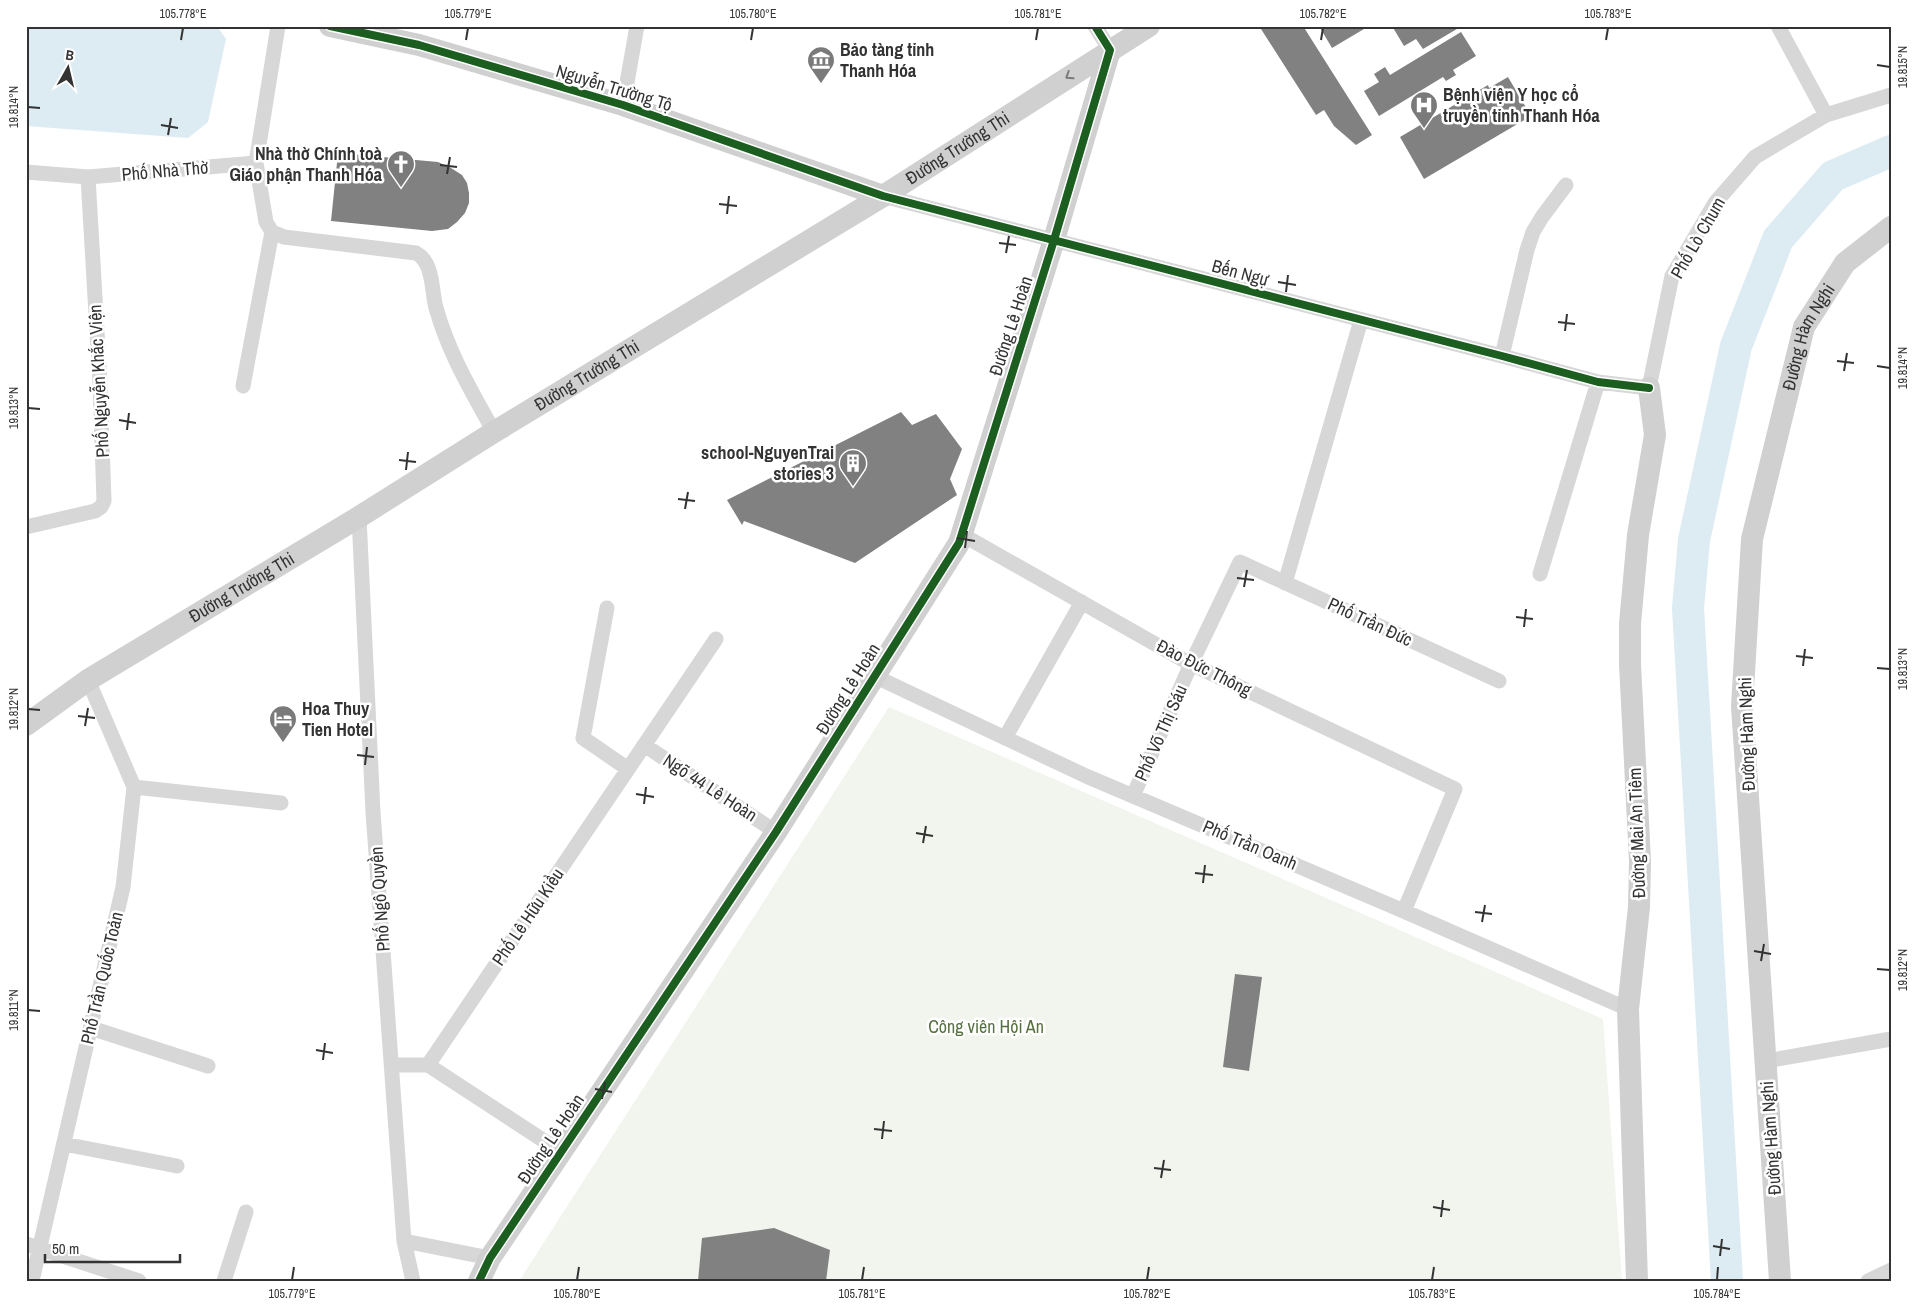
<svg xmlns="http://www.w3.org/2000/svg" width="1917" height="1307" font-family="'Archivo Narrow',sans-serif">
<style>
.green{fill:#f1f5ed}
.water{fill:#ddebf3}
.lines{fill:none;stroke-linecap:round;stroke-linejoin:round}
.river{stroke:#ddebf3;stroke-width:32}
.building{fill:#818181}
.street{stroke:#d7d7d7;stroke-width:15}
.secondary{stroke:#d0d0d0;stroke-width:22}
.cycleway-casing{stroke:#fff;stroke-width:11}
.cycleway{stroke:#1b5e20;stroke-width:8}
.oneway{stroke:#7a7a7a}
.ticks{fill:none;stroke:#333;stroke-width:2}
.labels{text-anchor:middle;stroke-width:5;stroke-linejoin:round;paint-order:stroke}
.poi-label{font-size:18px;font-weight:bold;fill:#333;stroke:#fff;text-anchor:start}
.street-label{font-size:18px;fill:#333;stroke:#fff}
.park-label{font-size:18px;fill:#56703f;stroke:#fff}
.neatline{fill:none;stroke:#333;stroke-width:2}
.ticks-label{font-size:12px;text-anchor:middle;fill:#333}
</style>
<rect width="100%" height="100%" fill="#fff"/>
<path class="green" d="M889,707L1603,1019L1622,1281H519Z"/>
<path class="water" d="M26,26H217L226,39L208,122L188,138L26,126Z"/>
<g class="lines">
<path class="river" d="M1727,1281L1688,608L1694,540L1736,346L1778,239L1833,176L1891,151"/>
</g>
<path class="building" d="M1265,26H1303L1372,135L1356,145L1334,126L1324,110L1316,115L1261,29Z
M1319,26H1369L1332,48Z
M1392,26H1462L1423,49L1416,39L1404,46Z
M1461,32L1476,56L1453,70L1456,75L1446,81L1443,77L1379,116L1364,91L1379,82L1374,74L1385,67L1390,75Z
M1508,77L1531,116L1424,179L1400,137L1488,85L1489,88Z
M338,153L438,162L451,168L462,175L467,183L469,193V203L465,213L457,222L448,229L432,231L331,221Z
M901,412L912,425L936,414L962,449L950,479L957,495L855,563L744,521L742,525L727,500Z
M1235,974L1262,977L1249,1071L1223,1067Z
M774,1228L830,1250L826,1281H698L702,1238Z"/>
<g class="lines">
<path class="street" d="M1095,26L1110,50
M1778,26L1826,115
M623,105L637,26
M256,163L266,222L272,232L284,237L416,253C434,263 431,289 436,308C449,354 471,390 494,432
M26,172L88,177L256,163L278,26
M883,196L1502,356L1598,382L1649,388L1672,276L1715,203L1755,157L1826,115L1891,95
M1502,356L1527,250L1533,232L1542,217L1566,185
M243,386L272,232
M359,517L373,812L404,1241L413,1281
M26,527L95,511L101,507L104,501L100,383L88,177
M961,534L1187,662L1455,789L1404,911
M1540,574L1598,382
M1285,583L1361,320
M607,608L583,738L628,769
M874,676L1086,776L1399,909L1628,1009
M1005,738L1082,602
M644,745L776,832
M134,787L281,803
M1133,796L1191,664L1240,562L1499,681
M91,1028L208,1066
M1766,1061L1891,1039
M392,1065H428L561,1152
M428,1065L716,639
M64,1144L177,1166
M404,1241L490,1258
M26,1244L139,1281
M32,1281L123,887L134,787L88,680
M224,1281L246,1212
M1868,1281L1891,1270"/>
<g class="secondary">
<path d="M330,26L419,45L623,105L883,196"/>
<path id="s1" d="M26,725L88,680L359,517L494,432L883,196L1149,26"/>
<path d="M479,1281L490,1258L776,832L959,543L1054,240L1110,50"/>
<path d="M1637,1281L1628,1009L1639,907L1640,861L1630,664V624L1638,535L1655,435L1649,388"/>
<path id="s2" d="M1780,1281L1742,706L1752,539L1804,327L1845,263L1891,227"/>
</g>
<g class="cycleway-casing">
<path id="cycleway" d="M330,26L419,45L623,105L883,196L1502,356L1598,382L1649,388
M479,1281L490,1258L776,832L959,543L1054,240L1110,50L1095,26"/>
</g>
<use href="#cycleway" class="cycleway"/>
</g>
<defs><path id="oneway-chevron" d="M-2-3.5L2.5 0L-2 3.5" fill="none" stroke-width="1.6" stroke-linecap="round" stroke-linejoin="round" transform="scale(1.25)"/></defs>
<use class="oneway" href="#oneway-chevron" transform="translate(1069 76) rotate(147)"/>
<path class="ticks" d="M181,40L183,28M466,40L468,28M751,40L753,28M1036,40L1038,28M1321,40L1323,28M1606,40L1608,28M1877,65L1890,67M28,107L40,108M161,125L178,128M168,135L171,118M440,165L457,167M447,174L450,157M719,204L737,206M727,214L729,196M999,243L1016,245M1006,253L1009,236M1278,282L1296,285M1286,292L1288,275M1558,322L1575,324M1565,331L1567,314M1837,361L1854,363M1877,366L1890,368M1844,371L1847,353M28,408L40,409M119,420L136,423M127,430L129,413M399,460L416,462M406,470L408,452M678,499L695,501M685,509L688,492M957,538L975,541M965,548L967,531M1237,578L1254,580M1244,587L1247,570M1516,617L1533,619M1524,627L1526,609M1796,656L1813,658M1803,666L1805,649M1877,668L1890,669M28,709L40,710M78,716L95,718M85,726L88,708M357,755L374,757M365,765L367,747M636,794L654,797M644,804L646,787M916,833L933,836M923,843L926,826M1195,873L1213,875M1203,883L1205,865M1475,912L1492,914M1482,922L1485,905M1754,951L1771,954M1761,961L1764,944M1877,969L1890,970M28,1010L40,1011M316,1050L333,1053M323,1060L325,1043M595,1089L612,1092M602,1099L605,1082M874,1129L892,1131M882,1139L884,1121M1154,1168L1171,1170M1161,1178L1164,1160M1433,1207L1450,1210M1441,1217L1443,1200M1713,1246L1730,1249M1720,1256L1722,1239M292,1280L294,1267M577,1280L579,1267M862,1280L864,1267M1147,1280L1149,1267M1432,1280L1434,1267M1717,1280L1718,1267"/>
<defs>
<g id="museum-pin" transform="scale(1.4375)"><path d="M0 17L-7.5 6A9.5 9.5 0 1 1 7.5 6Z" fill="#7a7a7a" stroke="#fff"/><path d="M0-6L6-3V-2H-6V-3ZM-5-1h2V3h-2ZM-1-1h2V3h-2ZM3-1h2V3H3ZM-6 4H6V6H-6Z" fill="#fff"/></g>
<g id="hospital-pin" transform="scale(1.4375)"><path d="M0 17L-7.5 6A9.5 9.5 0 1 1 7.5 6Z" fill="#7a7a7a" stroke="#fff"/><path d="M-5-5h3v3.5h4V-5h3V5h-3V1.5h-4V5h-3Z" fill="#fff"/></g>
<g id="church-pin" transform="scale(1.4375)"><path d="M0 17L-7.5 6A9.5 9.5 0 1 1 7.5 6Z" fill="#7a7a7a" stroke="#fff"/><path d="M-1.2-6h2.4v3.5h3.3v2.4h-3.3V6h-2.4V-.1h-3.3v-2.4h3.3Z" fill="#fff"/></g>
<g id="building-pin" transform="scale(1.4375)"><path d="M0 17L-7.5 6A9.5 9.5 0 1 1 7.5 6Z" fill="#7a7a7a" stroke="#fff"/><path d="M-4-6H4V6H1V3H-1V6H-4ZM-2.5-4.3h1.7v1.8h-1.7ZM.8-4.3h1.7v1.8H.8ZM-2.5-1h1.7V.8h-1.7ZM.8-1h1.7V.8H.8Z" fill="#fff"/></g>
<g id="hotel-pin" transform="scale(1.4375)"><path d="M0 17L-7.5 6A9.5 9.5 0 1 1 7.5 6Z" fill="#7a7a7a" stroke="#fff"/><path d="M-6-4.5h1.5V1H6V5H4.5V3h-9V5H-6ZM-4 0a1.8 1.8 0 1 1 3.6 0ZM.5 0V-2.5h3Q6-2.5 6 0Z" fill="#fff"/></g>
</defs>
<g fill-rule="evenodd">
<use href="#museum-pin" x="821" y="60"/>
<use href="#hospital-pin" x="1424" y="105"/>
<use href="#church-pin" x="401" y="164"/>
<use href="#building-pin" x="853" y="463"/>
<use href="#hotel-pin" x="283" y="719"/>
</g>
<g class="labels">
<g class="poi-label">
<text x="840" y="56">Bảo tàng tỉnh<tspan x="840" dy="21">Thanh Hóa</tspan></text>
<text x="1443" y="101">Bệnh viện Y học cổ<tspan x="1443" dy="21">truyền tỉnh Thanh Hóa</tspan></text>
<text x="382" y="160" text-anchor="end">Nhà thờ Chính toà<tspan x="382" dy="21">Giáo phận Thanh Hóa</tspan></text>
<text x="834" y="459" text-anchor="end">school-NguyenTrai<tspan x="834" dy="21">stories 3</tspan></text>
<text x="302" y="715">Hoa Thuy<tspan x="302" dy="21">Tien Hotel</tspan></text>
</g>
<g class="street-label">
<text transform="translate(614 88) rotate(17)" y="6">Nguyễn Trường Tộ</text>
<text dy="6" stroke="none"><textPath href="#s1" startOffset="1096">Đường Trường Thi</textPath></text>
<text transform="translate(165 171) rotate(-5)" y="6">Phố Nhà Thờ</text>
<text transform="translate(1698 238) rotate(-60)" y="6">Phố Lò Chum</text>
<text transform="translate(1240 273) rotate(15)" y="6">Bến Ngự</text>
<text transform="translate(1011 326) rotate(-72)" y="6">Đường Lê Hoàn</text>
<text dy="6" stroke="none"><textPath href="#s2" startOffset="954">Đường Hàm Nghi</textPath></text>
<text dy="6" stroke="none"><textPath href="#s1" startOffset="661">Đường Trường Thi</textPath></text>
<text transform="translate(99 381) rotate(-93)" y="6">Phố Nguyễn Khắc Viện</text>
<text dy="6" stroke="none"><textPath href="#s1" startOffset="256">Đường Trường Thi</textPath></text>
<text transform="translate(1370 622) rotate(25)" y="6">Phố Trần Đức</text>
<text transform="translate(1204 668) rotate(27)" y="6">Đào Đức Thông</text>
<text transform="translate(848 689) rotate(-58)" y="6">Đường Lê Hoàn</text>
<text transform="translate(1161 733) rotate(-66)" y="6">Phố Võ Thị Sáu</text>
<text transform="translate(1747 734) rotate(-92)" y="6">Đường Hàm Nghi</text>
<text transform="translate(710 788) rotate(33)" y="6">Ngõ 44 Lê Hoàn</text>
<text transform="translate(1637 833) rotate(-92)" y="6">Đường Mai An Tiêm</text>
<text transform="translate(1250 845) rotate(23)" y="6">Phố Trần Oanh</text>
<text transform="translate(380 899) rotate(-94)" y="6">Phố Ngô Quyền</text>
<text transform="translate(528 917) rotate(-56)" y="6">Phố Lê Hữu Kiều</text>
<text transform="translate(102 978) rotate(-77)" y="6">Phố Trần Quốc Toản</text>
<text transform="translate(1771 1138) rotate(-94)" y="6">Đường Hàm Nghi</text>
<text transform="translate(551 1139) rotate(-56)" y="6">Đường Lê Hoàn</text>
</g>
<g class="park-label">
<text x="986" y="1033">Công viên Hội An</text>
</g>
</g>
<rect width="1917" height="1307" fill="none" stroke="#ffffff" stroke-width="55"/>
<g transform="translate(68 68) rotate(8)" stroke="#ffffff" stroke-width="4" paint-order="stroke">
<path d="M0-4L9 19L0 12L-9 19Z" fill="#333333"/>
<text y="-8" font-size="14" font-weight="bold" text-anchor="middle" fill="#333333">B</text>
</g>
<path d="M45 1254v8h135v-8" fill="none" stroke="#333333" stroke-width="2.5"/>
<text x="52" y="1254" font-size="15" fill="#333333" stroke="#ffffff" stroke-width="4" paint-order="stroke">50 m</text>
<rect x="28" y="28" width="1862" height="1252" class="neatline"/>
<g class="ticks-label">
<text x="183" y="18">105.778°E</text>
<text x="468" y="18">105.779°E</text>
<text x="753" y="18">105.780°E</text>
<text x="1038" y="18">105.781°E</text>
<text x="1323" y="18">105.782°E</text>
<text x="1608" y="18">105.783°E</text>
<text transform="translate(1903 67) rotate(-90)" y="4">19.815°N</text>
<text transform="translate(14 107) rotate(-90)" y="4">19.814°N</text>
<text transform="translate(1903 368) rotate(-90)" y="4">19.814°N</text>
<text transform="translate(14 408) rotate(-90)" y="4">19.813°N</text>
<text transform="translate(1903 669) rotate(-90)" y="4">19.813°N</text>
<text transform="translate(14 709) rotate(-90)" y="4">19.812°N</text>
<text transform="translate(1903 970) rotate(-90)" y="4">19.812°N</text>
<text transform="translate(14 1010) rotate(-90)" y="4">19.811°N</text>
<text x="292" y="1298">105.779°E</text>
<text x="577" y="1298">105.780°E</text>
<text x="862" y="1298">105.781°E</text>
<text x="1147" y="1298">105.782°E</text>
<text x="1432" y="1298">105.783°E</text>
<text x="1717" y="1298">105.784°E</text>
</g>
</svg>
